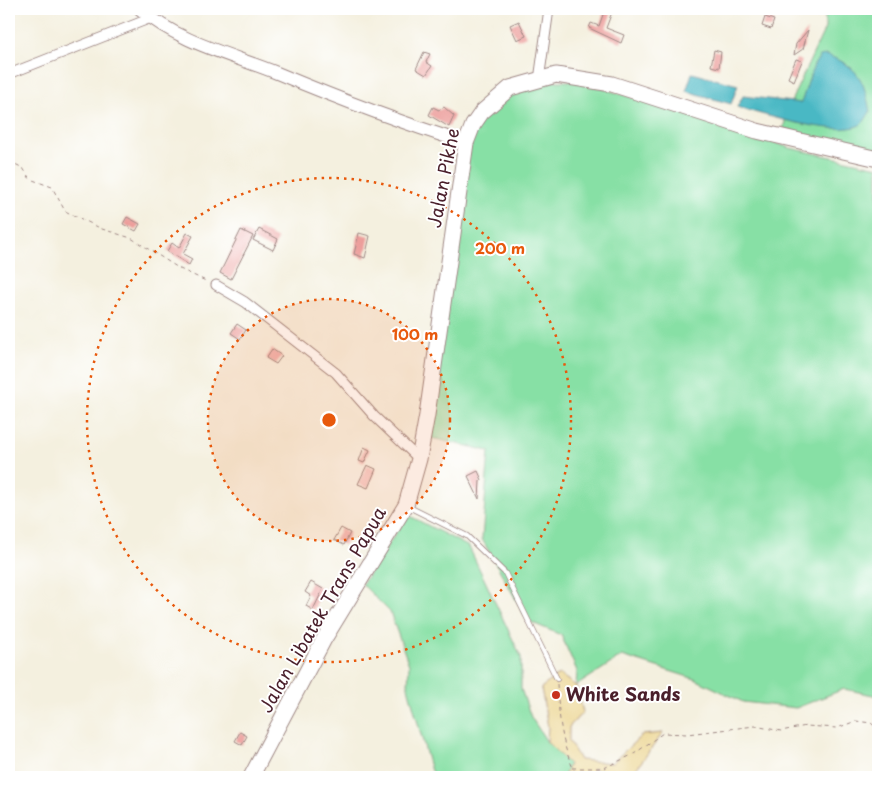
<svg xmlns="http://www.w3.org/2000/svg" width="887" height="786" font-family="'Playpen Sans',sans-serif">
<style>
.green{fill:#87e0a5;stroke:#688068}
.sand{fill:#eeda9e;stroke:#9c7c64}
.water{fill:#4ab8c4;stroke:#4a6c78}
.building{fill:#ec9e9b}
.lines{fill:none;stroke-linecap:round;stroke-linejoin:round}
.lane-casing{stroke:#9f8885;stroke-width:6}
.street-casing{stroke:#9f8885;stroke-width:11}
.secondary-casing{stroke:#9f8885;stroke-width:14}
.highway-casing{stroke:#9f8885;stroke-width:17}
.path{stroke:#9f8885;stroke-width:1;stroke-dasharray:4 4;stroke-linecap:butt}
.lane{stroke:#fff;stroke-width:4.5}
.street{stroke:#fff;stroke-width:9}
.secondary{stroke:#fff;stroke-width:12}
.highway{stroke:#fff;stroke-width:15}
.ring{fill:none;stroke:#e8590c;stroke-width:2.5;stroke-dasharray:2.5 5}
.poi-dot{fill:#c8321e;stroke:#fff;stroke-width:2}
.labels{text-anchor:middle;stroke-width:4;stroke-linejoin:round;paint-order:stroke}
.street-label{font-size:18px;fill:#4a1f2b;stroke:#fff}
.poi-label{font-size:18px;font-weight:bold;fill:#4a1f2b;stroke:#fff;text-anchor:start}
.centre{fill:#e8590c;stroke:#fff;stroke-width:2.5}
.ring-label{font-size:15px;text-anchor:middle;font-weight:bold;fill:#e8590c;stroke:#fff;stroke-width:4;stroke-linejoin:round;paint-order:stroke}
</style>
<rect width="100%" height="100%" fill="#fff"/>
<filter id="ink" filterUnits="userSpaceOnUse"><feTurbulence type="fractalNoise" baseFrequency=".02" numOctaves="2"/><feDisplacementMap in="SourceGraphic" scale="10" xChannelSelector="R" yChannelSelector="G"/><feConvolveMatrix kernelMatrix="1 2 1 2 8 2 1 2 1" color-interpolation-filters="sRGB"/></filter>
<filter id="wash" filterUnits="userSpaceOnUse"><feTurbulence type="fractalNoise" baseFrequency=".0096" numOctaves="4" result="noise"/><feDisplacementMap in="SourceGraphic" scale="20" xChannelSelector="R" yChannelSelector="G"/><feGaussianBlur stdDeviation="1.12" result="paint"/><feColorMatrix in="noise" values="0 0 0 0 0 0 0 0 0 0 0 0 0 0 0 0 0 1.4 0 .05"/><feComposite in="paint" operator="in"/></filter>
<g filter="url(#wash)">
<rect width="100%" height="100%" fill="#f4f0df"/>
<path class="green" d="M825,9H878V154L854,150L783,128L793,97L825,28Z
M551,81H576L707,119L790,148L878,167V696L844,689L796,708L743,702L695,679L622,656L576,686L577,671L561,635L528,621L482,539L489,451L427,437L469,146L479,118L505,94Z
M408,515L469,547L521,657V689L531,717L547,742L569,764L564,777H437L431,771L408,687L409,665L390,612L362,584Z"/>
<path class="sand" d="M559,674L576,686L583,712L569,727V741L580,760L612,763L642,735L663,733L636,769L632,777H614L593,768L592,777H564L569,764L547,742L548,727L541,688Z"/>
<path class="water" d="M826,55C859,66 864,80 870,112C867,116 865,122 860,125C838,137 763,115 737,107L743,96L801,103L814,65L820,56Z
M692,73L738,85L731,104L686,91Z"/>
<g id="blocks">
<path class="building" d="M605,9L612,12L606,28L624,35L621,43L589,28L591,23L599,26Z
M765,17L774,20L771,29L762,26Z
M519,21L526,36L517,40L510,25Z
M808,30L803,49L794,55L796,44Z
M714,50L721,52L719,68L711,66Z
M424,52L430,54L426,62L432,66L426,75L416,69Z
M796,59L802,61L794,81L788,78Z
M433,107L439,110L444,107L454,116L449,127L429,115Z
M127,217L140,224L136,231L123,224Z
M259,229L278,239L273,250L253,240Z
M241,230L253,236L231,279L220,273Z
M187,233L193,236L183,254L192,259L189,265L167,251L172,243L179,248Z
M359,233L370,236L365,258L354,254Z
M237,324L246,330L240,339L231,333Z
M272,349L282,356L276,364L266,358Z
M364,447L370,450L364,463L359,461Z
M367,465L376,469L368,488L358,484Z
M478,471L482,480L480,481L479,499L468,476Z
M341,528L350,533L344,545L334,540Z
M311,582L323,589L313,610L306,606L311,596L305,592Z
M240,732L247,736L242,745L235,741Z"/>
</g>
</g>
<g filter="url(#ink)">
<use href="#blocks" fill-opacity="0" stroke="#9f8885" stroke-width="1"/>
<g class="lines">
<g class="lane-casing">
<path id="lane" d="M407,506L467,536L505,573L557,679"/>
</g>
<g class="street-casing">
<path id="street" d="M9,74L151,18
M539,80L549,9
M216,285L245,302L336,373L374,416L419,459"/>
</g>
<g class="secondary-casing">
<path id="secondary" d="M140,9C180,43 230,54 277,73C339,99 402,123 466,143"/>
</g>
<g class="highway-casing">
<path id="highway" d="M251,777L324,639L406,505L419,459L427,415L466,143L473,125L482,112L510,88L556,75L612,84L757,131L878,159"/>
</g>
<path class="path" d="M9,161L23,168L30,179L52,187L65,211L102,229L131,238L180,269L208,282
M557,684C559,716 561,749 578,777
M572,768H604L634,754L663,733L687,734L755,726L781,731L806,726L837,728L856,721L871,723L878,729"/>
<use href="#lane" class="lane"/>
<use href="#street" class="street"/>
<use href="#secondary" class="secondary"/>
<use href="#highway" class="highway"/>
</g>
</g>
<circle cx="329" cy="420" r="121" fill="#e8590c" fill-opacity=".12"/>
<g class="ring">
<circle cx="329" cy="420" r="121"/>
<circle cx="329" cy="420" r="242"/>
</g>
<circle class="poi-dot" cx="556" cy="695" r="5"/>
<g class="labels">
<g class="street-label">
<text transform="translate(444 178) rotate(-79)" y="6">Jalan Pikhe</text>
<text transform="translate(323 610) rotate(-60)" y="6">Jalan Libatek Trans Papua</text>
</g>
<g class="poi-label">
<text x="566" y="701">White Sands</text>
</g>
</g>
<circle cx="329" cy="420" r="8" class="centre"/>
<g class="ring-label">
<text x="500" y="254">200 m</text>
<text x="415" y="340">100 m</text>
</g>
<rect width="887" height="786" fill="none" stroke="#fff" stroke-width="30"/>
</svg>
